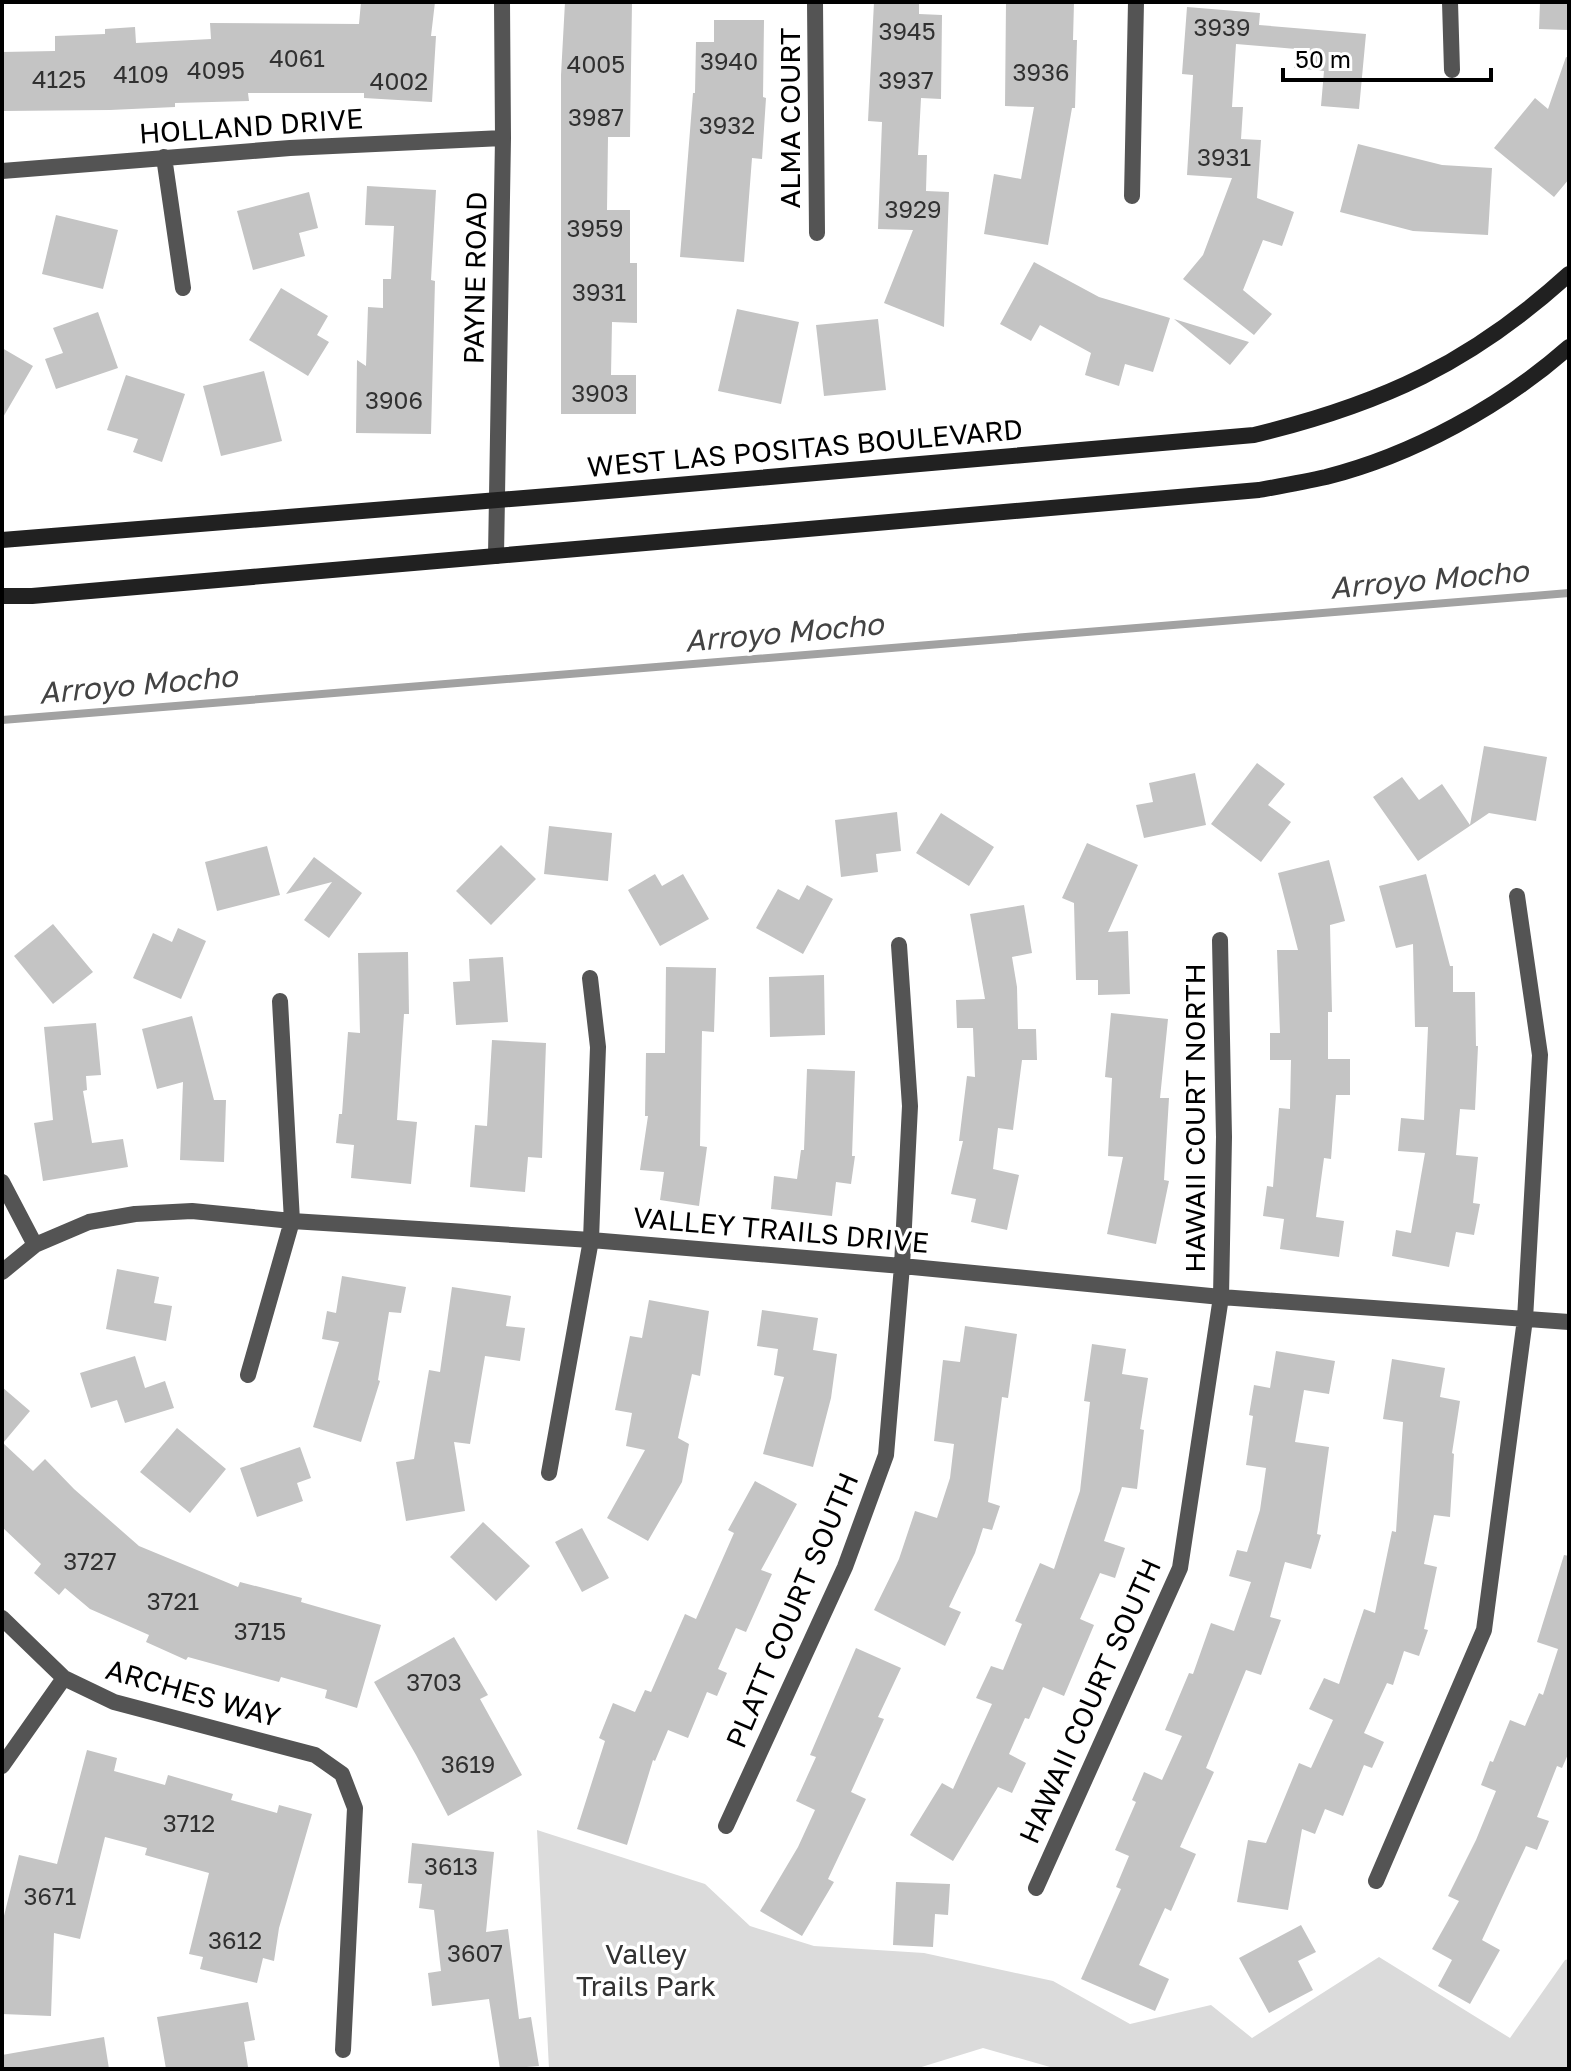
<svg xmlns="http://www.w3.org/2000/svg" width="1571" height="2071" font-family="'Golos Text',sans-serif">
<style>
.green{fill:#dbdbdb}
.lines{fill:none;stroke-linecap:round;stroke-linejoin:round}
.stream{stroke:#a2a2a2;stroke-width:8}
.building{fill:#c4c4c4}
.minor{stroke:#545454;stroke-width:16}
.secondary{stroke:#212121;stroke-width:16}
.labels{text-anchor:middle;stroke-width:7;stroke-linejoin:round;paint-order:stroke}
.number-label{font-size:24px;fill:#313131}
.street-label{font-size:28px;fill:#000;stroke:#fff}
.park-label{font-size:28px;fill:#323232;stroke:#fff}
.water-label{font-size:30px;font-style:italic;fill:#434343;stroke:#fff}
</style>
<rect width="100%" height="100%" fill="#fff"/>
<path class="green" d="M537,1830L705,1884L750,1926L814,1946L924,1953L1053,1981L1130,2024L1211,2005L1252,2038L1379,1957L1510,2038L1565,1960L1569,1959V2069H1057L983,2048L915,2069H549Z"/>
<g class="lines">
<path class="stream" d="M2,720L1569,593"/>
</g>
<path class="building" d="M361,2H435L431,36H436L432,102L364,98V93H248L249,101L175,103V107L110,110L2,111V52L55,51V36L105,34V29L135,27L136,43L211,39L210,23L359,24Z
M565,2H632L630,137H608L607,210H630V263H637V323L612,322L611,375H636V414H561V75Z
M874,2H919V14L942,15L941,99L921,98L918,155H927L926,191L949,192L944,327L884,303L913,230L878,229L882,122L868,121Z
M1006,2H1074L1073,40H1077L1075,108H1072L1048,245L984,234L994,174L1021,179L1034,107L1005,106Z
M1540,2H1569V30L1539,29Z
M1187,7L1260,13L1259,25L1366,34L1359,109L1321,106L1324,71L1294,68L1296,49L1236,44L1232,107H1243L1241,139L1261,140L1257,198L1294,212L1282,246L1263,240L1243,290L1272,314L1254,335L1183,279L1203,255L1232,178L1187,175L1193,75L1182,74Z
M714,20H764L763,97L766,98L762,159L752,158L744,262L680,257L693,93H695L696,42H714Z
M1566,57L1569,58V179L1554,197L1494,148L1535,98L1548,109Z
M1358,144L1442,165L1492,168L1488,235L1413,231L1340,212Z
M367,186L436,190L431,280L435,281L431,434L356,433L357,360L366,366L368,307L383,308V279H391L394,226L365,225Z
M309,192L318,228L299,233L305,256L253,270L237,211Z
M56,215L118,230L103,289L42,274Z
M1034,262L1099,297L1170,318L1153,372L1125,364L1119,386L1085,375L1091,353L1040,325L1031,341L1000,324Z
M281,288L328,316L317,335L329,342L308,376L249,340Z
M737,309L799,322L781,404L718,391Z
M98,312L118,368L56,389L45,359L63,353L53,328Z
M878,319L886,390L824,396L816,325Z
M1174,319L1249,342L1230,365Z
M2,348L33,366L2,419Z
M264,371L282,441L221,456L203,386Z
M126,375L185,394L162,462L133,452L138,439L107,430Z
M1484,746L1547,757L1536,821L1489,813L1418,861L1373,797L1402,777L1419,800L1442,784L1470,825Z
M1257,763L1285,784L1268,805L1291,822L1261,862L1211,824Z
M1195,773L1206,825L1144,838L1136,805L1153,802L1149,783Z
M897,812L901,851L876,854L878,872L841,877L835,820Z
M941,813L994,847L969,886L916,853Z
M549,826L612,833L608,881L544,874Z
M1087,843L1138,865L1108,932L1128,931L1130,994L1098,995V980H1076L1074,903L1062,898Z
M501,845L536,879L491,925L456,891Z
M267,846L280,895L217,911L205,862Z
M314,857L362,893L329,938L304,920L332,882L286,894Z
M1329,860L1345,921L1330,925L1332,1012H1328V1059H1350V1095H1336L1331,1159L1324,1158L1316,1217L1344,1221L1339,1257L1280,1249L1284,1219L1263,1216L1267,1186L1273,1187L1279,1108L1290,1109L1291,1060H1270V1033H1280L1277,950H1298L1278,873Z
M655,874L662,886L683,874L709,919L660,946L628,890Z
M1426,874L1450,966H1453V992H1475L1476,1046H1478L1475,1110L1460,1109L1456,1155L1478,1157L1473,1203L1480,1204L1474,1235L1456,1232L1449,1267L1392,1256L1396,1230L1411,1233L1425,1153L1398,1151L1401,1118L1424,1120L1428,1027H1415L1413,944L1396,948L1379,886Z
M807,885L833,899L803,954L756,928L778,889L799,900Z
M1024,905L1032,953L1012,957L1017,987L1018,1029H1036L1037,1060H1022L1013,1130L998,1128L993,1169L1019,1175L1007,1230L971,1222L976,1199L951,1194L963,1141H959L967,1076L975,1077L973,1028H957L956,1000L985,999L970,914Z
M53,924L93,972L53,1004L14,956Z
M178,928L206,941L181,999L133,978L153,933L172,942Z
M408,952L409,1014H404L397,1120L417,1122L411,1184L351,1178L354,1145L336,1143L339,1114H342L348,1032L360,1033L358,953Z
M503,957L508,1022L456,1025L453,982L470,981L469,959Z
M666,967L716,968L714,1032L702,1031L700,1146L707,1147L699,1206L660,1200L664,1172L640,1170L648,1116H645L646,1053H665Z
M824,975L825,1035L770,1037L769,977Z
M1111,1013L1168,1019L1160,1098H1169L1164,1180L1169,1181L1156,1244L1107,1234L1123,1157L1108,1156L1112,1078L1105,1077Z
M192,1016L214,1100H226L224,1162L180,1160L183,1082L157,1089L142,1029Z
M96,1023L101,1075L86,1076L87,1090L83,1091L92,1143L123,1139L128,1167L43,1181L34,1123L53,1120L44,1027Z
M492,1040L546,1043L542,1158L528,1157L525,1192L470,1187L475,1125L487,1126Z
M807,1069L855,1071L852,1156H855L851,1184L836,1182L832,1216L771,1209L774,1176L797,1179L801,1150H804Z
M117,1269L159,1277L154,1303L172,1306L166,1341L106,1329Z
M342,1276L406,1287L401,1313L389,1312L378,1380L380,1381L361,1442L313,1427L339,1342L322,1339L327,1311L336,1313Z
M452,1287L511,1296L506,1326L525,1328L520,1361L485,1356L470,1444L454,1442L465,1511L406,1521L396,1462L414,1459L429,1370L440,1372Z
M649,1300L709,1311L700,1376L692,1374L678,1438L689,1444L682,1482L648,1541L607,1518L645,1450L626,1446L632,1413L615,1410L630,1336L642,1338Z
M762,1310L818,1318L813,1350L837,1354L831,1398L813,1467L763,1454L784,1377L774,1375L778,1349L757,1346Z
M965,1326L1017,1334L1008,1398L1002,1397L988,1502L1000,1506L992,1530L983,1528L975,1553L949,1607L961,1612L945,1646L874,1610L899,1559L915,1511L937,1518L950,1478L954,1444L934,1441L943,1360L960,1362Z
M1092,1344L1126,1349L1122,1374L1148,1378L1140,1429L1144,1430L1137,1489L1122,1487L1104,1541L1125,1548L1115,1578L1100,1573L1080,1619L1094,1625L1064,1696L1043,1687L1029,1719L1025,1718L1009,1754L1026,1763L1012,1793L998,1787L953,1861L910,1835L942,1783L953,1789L992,1704L976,1698L991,1666L1003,1670L1022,1624L1015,1621L1040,1563L1054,1569L1080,1491L1090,1402L1084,1401Z
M1276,1351L1335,1361L1329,1394L1304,1390L1295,1442L1329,1447L1317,1534L1321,1535L1311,1569L1285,1562L1270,1617L1281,1620L1261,1675L1246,1670L1206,1768L1214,1772L1180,1847L1196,1854L1171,1911L1165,1908L1139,1965L1169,1979L1155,2011L1081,1979L1121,1889L1116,1887L1129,1856L1115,1850L1136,1802L1132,1800L1144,1772L1162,1780L1182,1736L1165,1730L1189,1673L1193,1674L1211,1623L1234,1631L1251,1582L1229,1576L1237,1550L1247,1552L1260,1510L1266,1468L1246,1465L1253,1416L1249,1415L1254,1385L1270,1388Z
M135,1356L145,1388L165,1381L174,1408L125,1423L117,1400L91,1408L80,1373Z
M1392,1359L1445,1368L1440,1397L1460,1401L1452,1453L1454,1454L1450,1517L1434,1515L1424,1564L1437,1567L1424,1629L1428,1630L1419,1656L1404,1651L1393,1685L1387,1683L1364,1733L1384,1742L1372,1768L1364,1765L1343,1816L1325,1809L1315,1834L1302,1829L1288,1910L1237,1902L1248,1840L1266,1843L1299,1763L1311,1768L1333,1720L1309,1709L1324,1678L1339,1684L1364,1609L1375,1613L1392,1531L1396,1532L1403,1422L1383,1419Z
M2,1387L30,1411L3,1443L33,1471L45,1459L74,1489L139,1546L238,1587L240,1582L302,1598L301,1602L381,1625L357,1708L325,1698L327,1690L281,1677L279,1682L188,1657L186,1660L146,1642L149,1635L90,1609L65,1588L59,1595L34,1573L41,1564L2,1527Z
M177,1428L226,1469L190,1513L140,1472Z
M300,1447L311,1478L297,1483L303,1501L257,1517L240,1468Z
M755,1481L797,1504L761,1570L772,1574L746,1632L736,1628L718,1669L727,1673L717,1696L707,1692L688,1738L668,1730L655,1761L653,1760L627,1845L577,1829L605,1741L599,1738L613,1703L635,1712L645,1690L651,1692L685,1614L696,1619L734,1533L728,1530Z
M483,1522L530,1566L496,1601L450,1557Z
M582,1528L609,1578L582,1592L555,1542Z
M1564,1555L1569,1556V1752L1562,1768L1557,1766L1537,1817L1549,1821L1537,1850L1526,1846L1482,1940L1500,1950L1470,2004L1438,1986L1452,1960L1432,1949L1459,1901L1448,1896L1476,1840L1496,1791L1481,1785L1490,1761L1493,1762L1510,1720L1525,1726L1539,1693L1543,1695L1558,1649L1537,1642Z
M454,1637L488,1695L480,1699L522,1775L448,1816L416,1755L374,1682Z
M856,1648L901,1668L878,1717L884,1719L851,1792L866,1799L828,1879L834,1882L802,1936L760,1911L798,1847L815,1810L796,1801L816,1757L810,1755Z
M87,1750L117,1758L114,1771L165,1785L168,1775L233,1794L231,1800L277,1813L279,1805L312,1814L279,1928L274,1961L263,1958L257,1983L200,1969L203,1957L189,1954L209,1873L145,1855L147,1848L105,1837L80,1939L54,1933L51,2016L2,2014V1924L19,1855L57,1864Z
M412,1843L494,1852L486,1932L508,1929L519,2019L531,2017L539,2066L500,2069L489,1999L432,2006L428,1973L441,1971L434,1910L419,1908L422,1884L408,1883Z
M896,1882L950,1884L948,1915L935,1914L933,1947L893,1945Z
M1301,1925L1316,1952L1298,1961L1313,1990L1269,2013L1239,1958Z
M248,2002L255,2040L244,2042L248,2067L166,2069L157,2017Z
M104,2037L109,2069H2V2055Z"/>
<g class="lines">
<path class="minor" d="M815,2L817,233
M1450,2L1452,70
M164,157L183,288
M2,171L290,148L503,138
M1132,196L1136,2
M496,556L503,138L502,2
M2,1182L35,1245
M2,1272L35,1245L89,1222L135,1214L192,1211L292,1221L591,1240L902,1266L1221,1297L1569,1322
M248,1375L292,1221L280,1001
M549,1473L591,1240L598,1047L590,978
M2,1618L64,1678L114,1702L315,1755L342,1774L355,1808L343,2050
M2,1766L64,1678
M726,1826L845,1567L886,1455L902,1266L910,1106L899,945
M1376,1881L1484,1630L1525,1319L1540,1055L1517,896
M1036,1888L1180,1568L1221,1297L1224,1137L1220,940"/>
<path class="secondary" d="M2,540L573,494L1254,435C1382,404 1471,363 1569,274
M2,596H32L1259,490C1281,486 1304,482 1326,477C1413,455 1502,406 1569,347"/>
</g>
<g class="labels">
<g class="number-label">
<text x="1222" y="36">3939</text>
<text x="907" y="40">3945</text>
<text x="297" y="67">4061</text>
<text x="729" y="70">3940</text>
<text x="596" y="73">4005</text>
<text x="216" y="79">4095</text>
<text x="1041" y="81">3936</text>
<text x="141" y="83">4109</text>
<text x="59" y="88">4125</text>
<text x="906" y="89">3937</text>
<text x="399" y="90">4002</text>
<text x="596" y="126">3987</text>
<text x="727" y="134">3932</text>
<text x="1224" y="166">3931</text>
<text x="913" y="218">3929</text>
<text x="595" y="237">3959</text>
<text x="599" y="301">3931</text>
<text x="600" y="402">3903</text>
<text x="394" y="409">3906</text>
<text x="90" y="1570">3727</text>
<text x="173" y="1610">3721</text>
<text x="260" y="1640">3715</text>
<text x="434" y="1691">3703</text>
<text x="468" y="1773">3619</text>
<text x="189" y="1832">3712</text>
<text x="451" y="1875">3613</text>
<text x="50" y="1905">3671</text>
<text x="235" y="1949">3612</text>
<text x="475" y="1962">3607</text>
</g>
<g class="street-label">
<text transform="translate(790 118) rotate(-90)" y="10">ALMA COURT</text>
<text transform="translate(251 126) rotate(-4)" y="10">HOLLAND DRIVE</text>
<text transform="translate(475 278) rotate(-89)" y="10">PAYNE ROAD</text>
<text transform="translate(805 448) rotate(-5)" y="10">WEST LAS POSITAS BOULEVARD</text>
<text transform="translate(1195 1118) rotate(-90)" y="10">HAWAII COURT NORTH</text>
<text transform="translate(781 1230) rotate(5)" y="10">VALLEY TRAILS DRIVE</text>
<text transform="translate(792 1610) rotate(-67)" y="10">PLATT COURT SOUTH</text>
<text transform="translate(193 1693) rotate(16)" y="10">ARCHES WAY</text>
<text transform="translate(1090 1701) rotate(-66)" y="10">HAWAII COURT SOUTH</text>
</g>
<g class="park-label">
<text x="646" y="1964">Valley<tspan x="646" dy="32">Trails Park</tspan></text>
</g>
<g class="water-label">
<text transform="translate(1429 580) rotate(-5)" y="10">Arroyo Mocho</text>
<text transform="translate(784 633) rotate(-5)" y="10">Arroyo Mocho</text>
<text transform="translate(138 685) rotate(-5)" y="10">Arroyo Mocho</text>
</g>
</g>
<rect width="1571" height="2071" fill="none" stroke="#000000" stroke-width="8"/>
<path d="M1283 68v12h208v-12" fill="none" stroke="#000000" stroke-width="4"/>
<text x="1295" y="68" font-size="24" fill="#000000" stroke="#ffffff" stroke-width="6" paint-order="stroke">50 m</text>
</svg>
